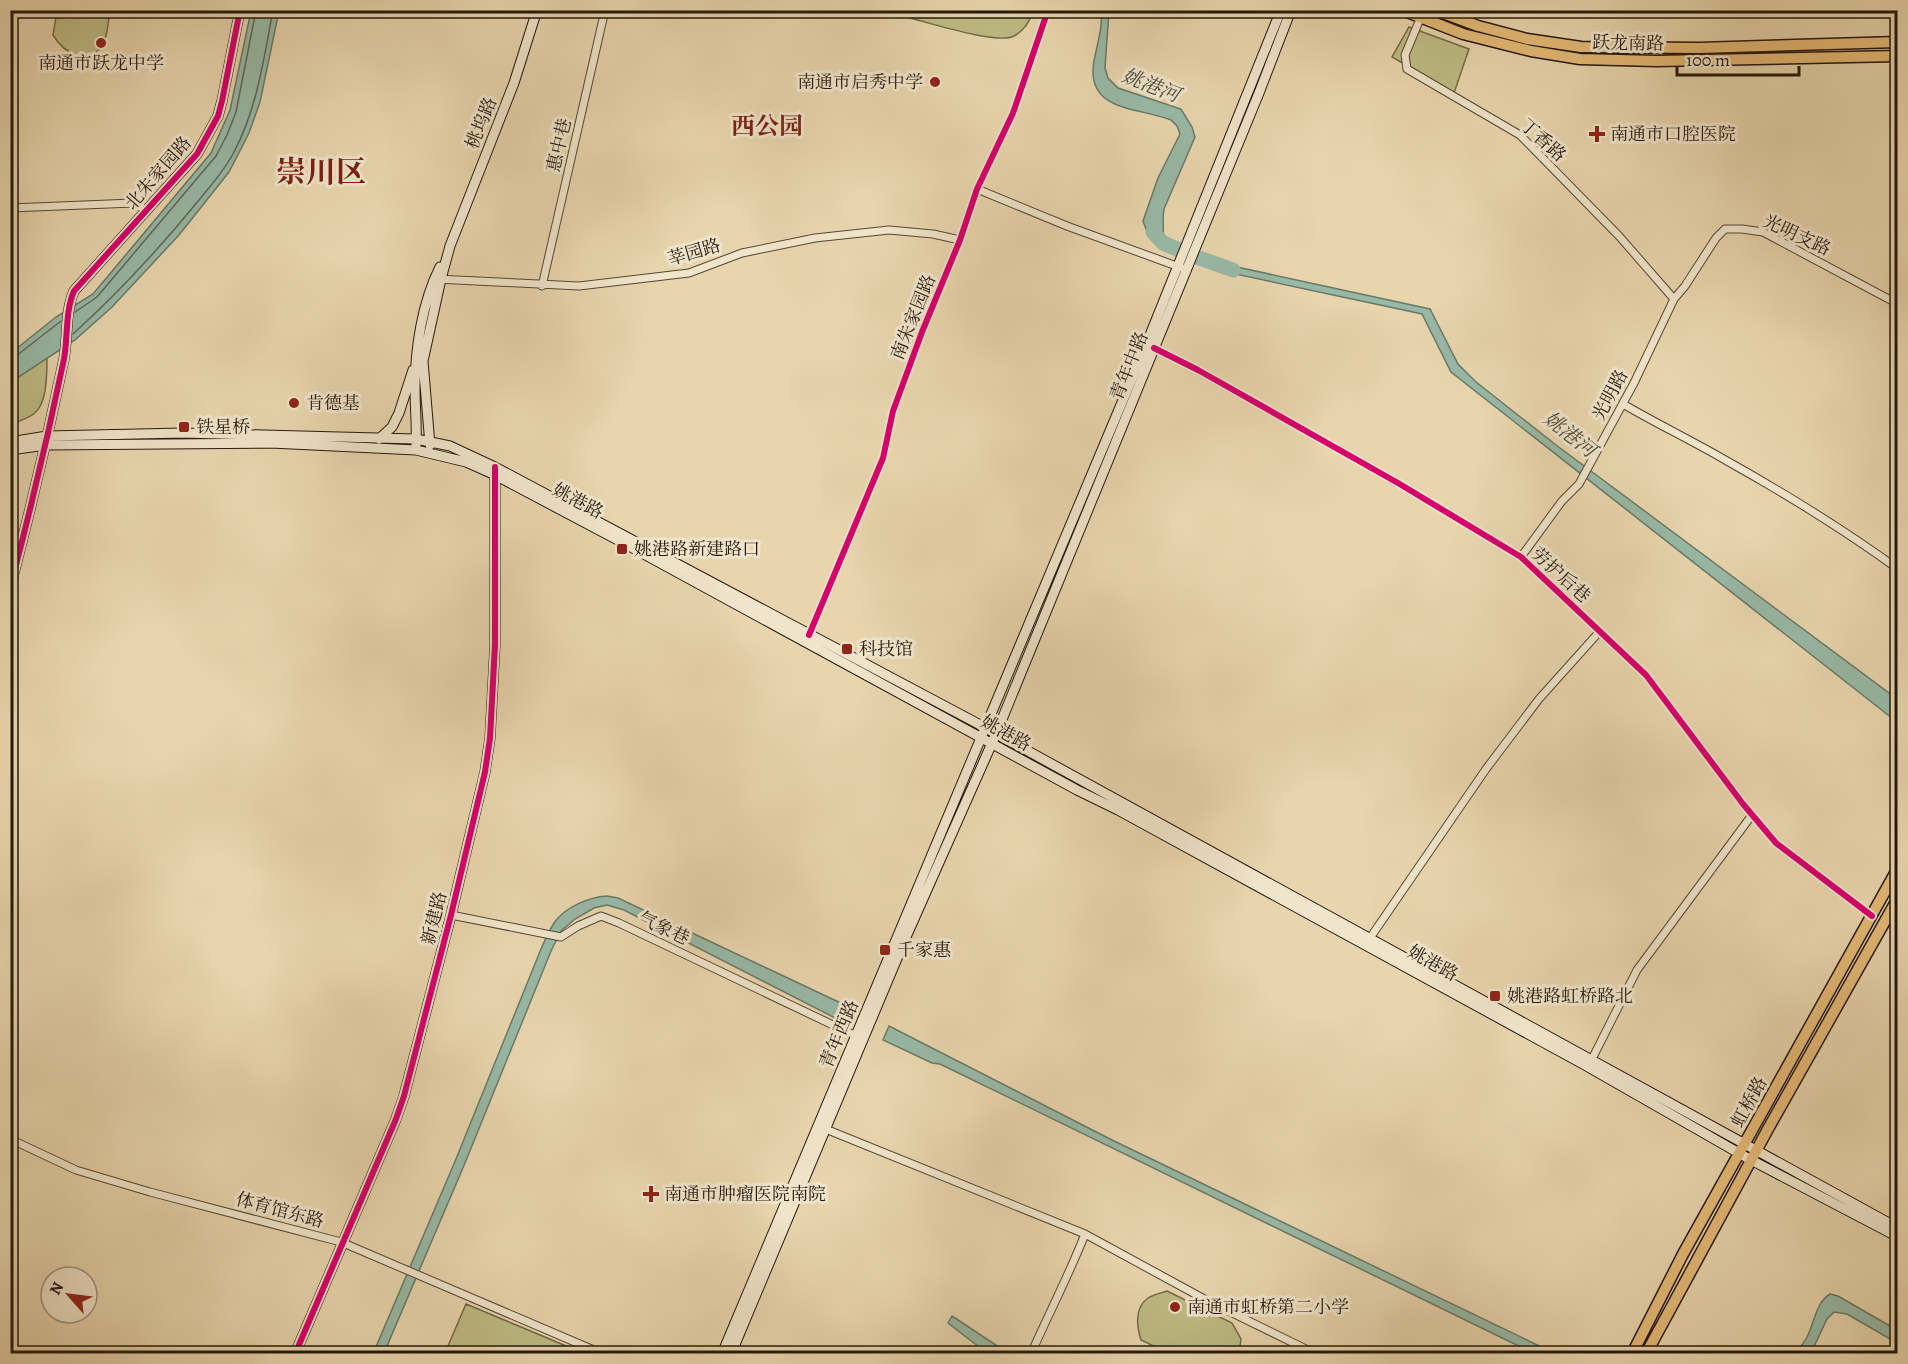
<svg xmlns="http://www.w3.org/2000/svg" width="1908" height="1364" font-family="Alegreya,'Noto Serif SC',serif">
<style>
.green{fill:#bebb84;stroke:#726a48;stroke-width:1.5}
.water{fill:#98b9a6;stroke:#6a7969;stroke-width:1.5}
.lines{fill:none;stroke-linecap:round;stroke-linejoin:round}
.shore{stroke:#5e685a;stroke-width:1.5}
.river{stroke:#98b9a6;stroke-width:15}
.street-casing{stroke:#564735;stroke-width:9}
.secondary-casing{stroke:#25180d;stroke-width:11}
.primary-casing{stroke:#25180d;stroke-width:13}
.street{stroke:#f0e4ca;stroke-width:7}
.secondary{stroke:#f0e4ca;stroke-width:9}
.primary{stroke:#e4ba76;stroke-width:10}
.cycleway-casing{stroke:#f0e4ca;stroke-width:10}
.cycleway{stroke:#d6006c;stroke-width:6}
.poi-dot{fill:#8f2418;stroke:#f0e4ca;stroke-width:2}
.labels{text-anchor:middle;stroke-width:6;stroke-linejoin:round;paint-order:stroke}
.street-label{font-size:18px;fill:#25180d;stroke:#f0e4ca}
.poi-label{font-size:18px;fill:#25180d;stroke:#f0e4ca;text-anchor:start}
.water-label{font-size:20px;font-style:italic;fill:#4d5043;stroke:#f0e4ca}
.district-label{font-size:24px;font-weight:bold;fill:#7a1f14;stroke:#f0e4ca}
.town-label{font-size:30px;font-weight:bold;fill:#7a1f14;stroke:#f0e4ca}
</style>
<rect width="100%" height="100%" fill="#e8d5ad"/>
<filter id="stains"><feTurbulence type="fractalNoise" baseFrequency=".00333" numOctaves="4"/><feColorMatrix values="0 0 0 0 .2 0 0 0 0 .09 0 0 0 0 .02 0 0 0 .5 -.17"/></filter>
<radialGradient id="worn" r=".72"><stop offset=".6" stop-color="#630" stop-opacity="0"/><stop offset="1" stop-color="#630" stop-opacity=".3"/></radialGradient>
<path class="green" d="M57,11H110C108,21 108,35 103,44C89,69 64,53 53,35Z
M901,11H1033C1029,22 1025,30 1014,36C999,45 930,23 910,18Z
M1409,27L1469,49L1454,93L1392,57Z
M47,357C47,369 47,379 45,391C41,414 32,417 11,424L10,382Z
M1167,1291L1232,1323L1241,1339L1239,1353H1168L1141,1340C1137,1327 1134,1308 1148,1298C1152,1295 1161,1293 1167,1291Z
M466,1304L583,1353H445Z"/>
<path class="water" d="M251,11H279L260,102L249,133L229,172L179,235L112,307L75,340L11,382V353L56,317L93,294L211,153L230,110Z
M1101,11H1109L1105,68L1108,78L1118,88L1181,109L1192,127L1195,137L1164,209C1162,219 1164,226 1163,235L1168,242L1166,250L1149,237L1143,221L1158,178L1180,134L1177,126L1171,120C1138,107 1085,112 1094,61C1097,44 1103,28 1101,11Z
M1214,262L1430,309L1458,364L1476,382L1556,445L1897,699V722L1451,372L1422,314L1212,269Z
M607,896L618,898L847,1006L841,1021L624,910L607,905L594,908L575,919L561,931L551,951L465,1163L384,1353L373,1354L456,1159L541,949C545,940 549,931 554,923C565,907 589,897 607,896Z
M889,1026L1112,1140L1554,1353H1533L940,1064L932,1063L883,1040Z
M1830,1294L1838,1296L1897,1330V1343L1847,1314L1834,1312L1827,1319L1811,1353H1796C1799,1348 1804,1343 1807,1337C1814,1324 1816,1302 1830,1294Z
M952,1316L1008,1353H987L948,1323Z"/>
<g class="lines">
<path class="shore" d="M75,312L97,297L216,156L227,135L236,112L256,10
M73,334C118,293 160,248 199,200C211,185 225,170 234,152C257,109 264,58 273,10
M10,357L16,356L61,321"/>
<path class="river" d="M1153,232L1163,243L1177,249
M1199,258L1233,270"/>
<g class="street-casing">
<path id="street" d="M1420,19L1405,55L1407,69L1520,135L1619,236L1674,299
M977,189L1067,226L1182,268
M10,208L133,203L147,210
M436,279L579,286L689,273L742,253L815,238L889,230L933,234L960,240
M542,286L605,10
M1154,348L1198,370L1398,483L1521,557L1646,675L1743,804L1776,843L1872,916
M1623,404C1657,424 1693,441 1727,461C1786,494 1843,529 1898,569
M1521,557L1562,501L1579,484L1634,383L1674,299L1685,286L1716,238L1725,229H1742L1763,232L1898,304
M809,635L883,458L893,411L922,332L960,240L977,189L1013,113L1048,10
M451,915L561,937L578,926L601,916L619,923L856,1036
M1370,938L1486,769L1539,699L1600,631
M1592,1059L1637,970L1752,815
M823,1128L1085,1234L1208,1301L1316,1354
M10,1139L76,1170L150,1192L341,1242L603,1354
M1031,1354C1049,1313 1069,1275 1085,1234"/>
</g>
<g class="secondary-casing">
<path id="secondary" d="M379,439L392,427L399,413L413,370
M10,442L47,436L183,433L416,439L450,446L495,467L986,728L1898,1228
M416,445C417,426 415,407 415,389C415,349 422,303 440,267
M430,445L423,361L441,279L450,246L514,83L537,10
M10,450L46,445L271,443L416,450L466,462L495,475L629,546L1077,790L1118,810L1583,1064L1751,1160L1898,1237
M10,588C30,512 48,436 64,359C68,337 65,312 74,291L197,154L218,116L222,101L240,10
M295,1354L396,1119L404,1096L451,915L485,772L490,738L495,645V472
M722,1354L1144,350L1281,10
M731,1354L906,937L996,734L1259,93L1291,10"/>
</g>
<g class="primary-casing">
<path id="primary" d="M1402,10L1463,34L1531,51L1580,59L1657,61L1898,56
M1435,10L1478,26L1527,39L1581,47L1699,48L1898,42
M1632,1354L1683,1254L1898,868
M1646,1354L1768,1129L1898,898"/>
</g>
<use href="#street" class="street"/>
<use href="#secondary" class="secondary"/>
<use href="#primary" class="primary"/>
<g class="cycleway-casing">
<path id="cycleway" d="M1154,348L1198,370L1398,483L1521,557L1646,675L1743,804L1776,843L1872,916
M10,588C30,512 48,436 64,359C68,337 65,312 74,291L197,154L218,116L222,101L240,10
M809,635L883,458L893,411L922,332L960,240L977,189L1013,113L1048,10
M295,1354L396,1119L404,1096L451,915L485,772L490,738L495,645V467"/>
</g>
<use href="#cycleway" class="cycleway"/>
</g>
<g class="poi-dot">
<circle cx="101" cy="43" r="6"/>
<circle cx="935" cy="82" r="6"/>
<path d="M1594 125h6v6h6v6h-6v6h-6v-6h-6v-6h6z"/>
<circle cx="294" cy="403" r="6"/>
<rect x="178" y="421" width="12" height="12" rx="3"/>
<rect x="616" y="543" width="12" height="12" rx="3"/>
<rect x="841" y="643" width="12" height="12" rx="3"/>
<rect x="879" y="944" width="12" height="12" rx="3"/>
<rect x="1489" y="990" width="12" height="12" rx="3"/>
<path d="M648 1185h6v6h6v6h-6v6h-6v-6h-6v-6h6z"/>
<circle cx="1175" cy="1307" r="6"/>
</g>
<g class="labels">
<g class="street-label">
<text transform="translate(1628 43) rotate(1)" y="6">跃龙南路</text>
<text transform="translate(481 123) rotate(-68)" y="6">桃坞路</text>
<text transform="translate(1543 140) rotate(42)" y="6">丁香路</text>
<text transform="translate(559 145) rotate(-77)" y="6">惠中巷</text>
<text transform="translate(158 173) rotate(-49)" y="6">北朱家园路</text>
<text transform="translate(1797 235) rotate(25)" y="6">光明支路</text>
<text transform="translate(694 252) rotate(-16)" y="6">莘园路</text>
<text transform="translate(913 317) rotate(-68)" y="6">南朱家园路</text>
<text transform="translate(1129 366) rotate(-68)" y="6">青年中路</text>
<text transform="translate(1610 395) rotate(-62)" y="6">光明路</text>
<text transform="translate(578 501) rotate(28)" y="6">姚港路</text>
<text transform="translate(1561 575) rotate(42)" y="6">劳护后巷</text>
<text transform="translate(1006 733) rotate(29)" y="6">姚港路</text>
<text transform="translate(434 918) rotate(-76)" y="6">新建路</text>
<text transform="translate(664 928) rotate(25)" y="6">气象巷</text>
<text transform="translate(1433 963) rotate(29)" y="6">姚港路</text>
<text transform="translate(839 1034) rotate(-67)" y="6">青年西路</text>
<text transform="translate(1749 1102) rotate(-61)" y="6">虹桥路</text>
<text transform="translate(280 1210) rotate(15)" y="6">体育馆东路</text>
</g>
<g class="poi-label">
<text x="101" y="69" text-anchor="middle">南通市跃龙中学</text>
<text x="923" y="88" text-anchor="end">南通市启秀中学</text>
<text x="1610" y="140">南通市口腔医院</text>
<text x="306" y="409">肯德基</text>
<text x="196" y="433">铁星桥</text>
<text x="634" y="555">姚港路新建路口</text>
<text x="859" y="655">科技馆</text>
<text x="897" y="956">千家惠</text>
<text x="1507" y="1002">姚港路虹桥路北</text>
<text x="664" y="1200">南通市肿瘤医院南院</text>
<text x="1187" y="1313">南通市虹桥第二小学</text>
</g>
<g class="water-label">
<text transform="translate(1151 85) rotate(21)" y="7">姚港河</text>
<text transform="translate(1570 434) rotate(38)" y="7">姚港河</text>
</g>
<g class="district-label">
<text x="767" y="134">西公园</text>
</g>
<g class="town-label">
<text x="321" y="182">崇川区</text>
</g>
</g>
<rect width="1908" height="1364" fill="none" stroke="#e8d5ad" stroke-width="36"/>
<rect x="12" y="12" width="1884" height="1340" fill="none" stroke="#25180d" stroke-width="3"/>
<rect x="18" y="18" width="1872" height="1328" fill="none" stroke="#25180d" stroke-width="1.5"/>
<g transform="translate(69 1295) rotate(298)"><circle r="28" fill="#f0e4ca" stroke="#9f927e" stroke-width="1.5"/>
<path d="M0-4.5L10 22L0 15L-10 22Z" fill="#8f2418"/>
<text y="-9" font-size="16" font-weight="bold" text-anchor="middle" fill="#25180d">N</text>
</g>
<path d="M1677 66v9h122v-9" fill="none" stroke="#25180d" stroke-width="3"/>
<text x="1686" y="66" font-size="18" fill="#25180d" stroke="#f0e4ca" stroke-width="4.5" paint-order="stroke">100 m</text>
<rect width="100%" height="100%" filter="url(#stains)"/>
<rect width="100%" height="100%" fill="url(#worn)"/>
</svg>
